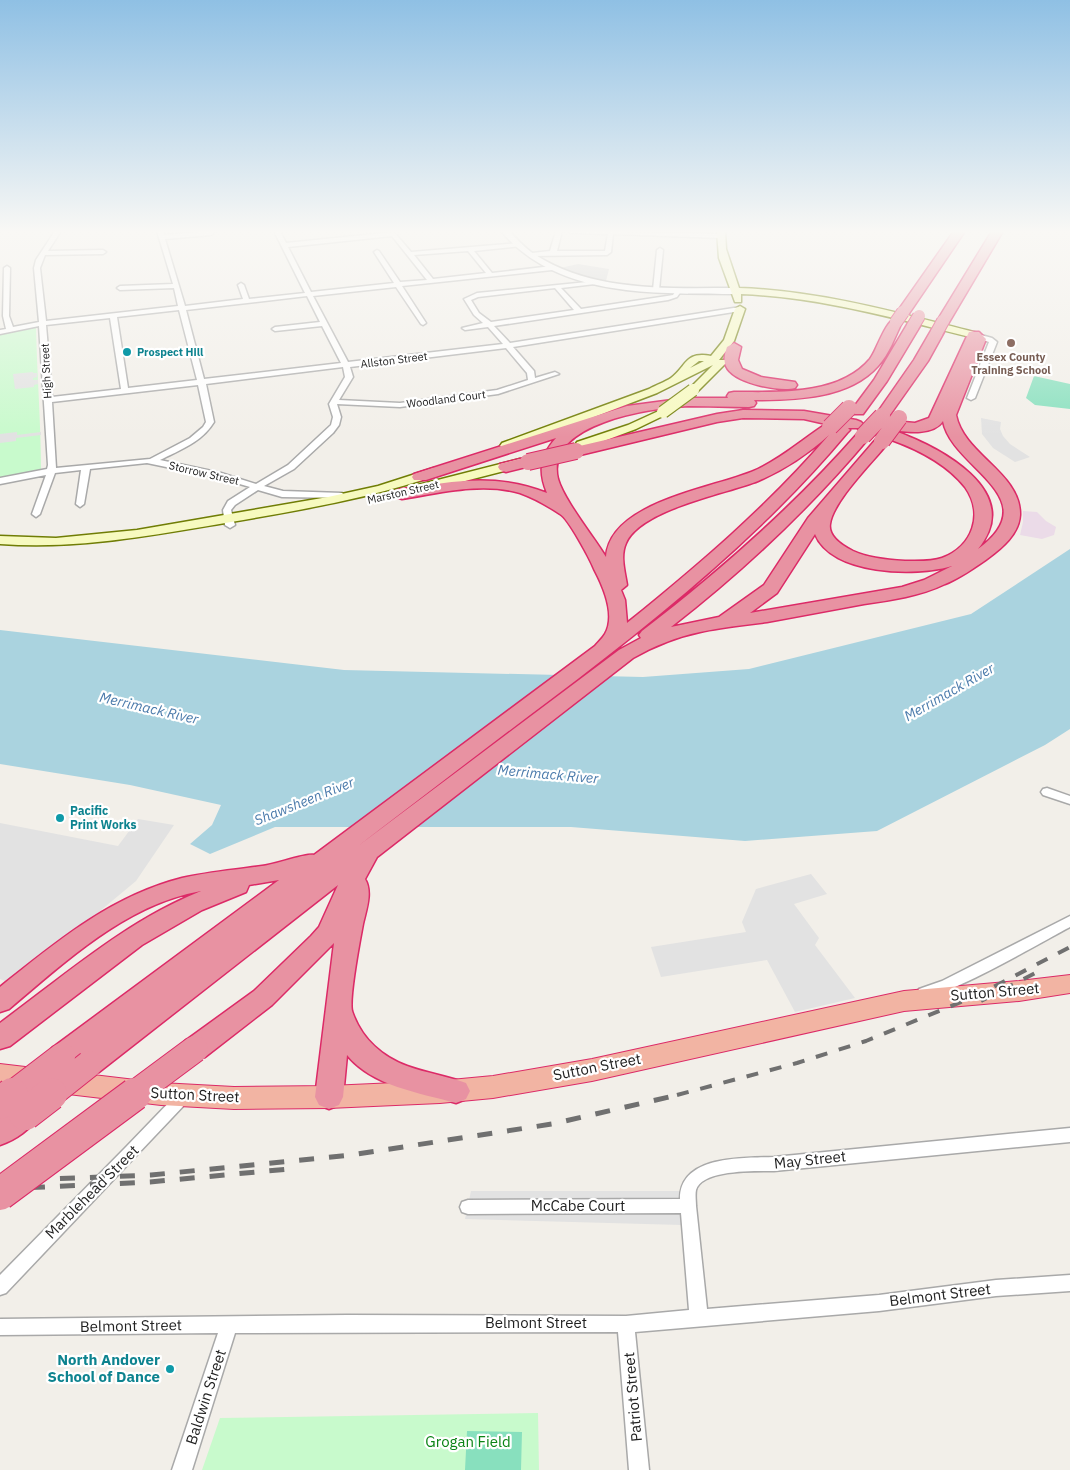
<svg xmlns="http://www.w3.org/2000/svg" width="1070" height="1470" font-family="'IBM Plex Sans',sans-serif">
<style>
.industrial{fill:#ebdbe8}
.religious{fill:#d0d0d0}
.park{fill:#c8facc}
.pitch{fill:#88e0be}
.parking{fill:#e2e2e2}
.water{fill:#aad3df}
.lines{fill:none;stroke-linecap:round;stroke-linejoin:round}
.minor-casing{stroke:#a9a9a9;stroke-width:3}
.tertiary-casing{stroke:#a9a9a9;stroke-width:3}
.secondary-casing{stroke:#707d05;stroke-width:3}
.trunk-casing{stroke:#dc2a67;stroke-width:2}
.motorway-casing{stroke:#dc2a67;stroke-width:3}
.minor{fill:#fff;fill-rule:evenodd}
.tertiary{fill:#fff;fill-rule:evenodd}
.secondary{fill:#f7fabf;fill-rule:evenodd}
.trunk{fill:#f2b4a3;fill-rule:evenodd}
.motorway{fill:#e892a2;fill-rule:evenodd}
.rail-far1{stroke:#707070;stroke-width:4;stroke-dasharray:12 12;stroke-linecap:butt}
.rail{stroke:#707070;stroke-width:5;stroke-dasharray:15 15;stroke-linecap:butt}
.secondary-bridge-casing{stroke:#707d05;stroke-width:14;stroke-linecap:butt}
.motorway-bridge-far3-casing{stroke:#dc2a67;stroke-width:14;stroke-linecap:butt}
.motorway-bridge-far2-casing{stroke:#dc2a67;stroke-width:18;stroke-linecap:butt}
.motorway-bridge-far1-casing{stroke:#dc2a67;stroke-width:28;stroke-linecap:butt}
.motorway-bridge-casing{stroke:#dc2a67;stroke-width:34;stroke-linecap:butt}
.secondary-bridge{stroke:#f7fabf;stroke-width:12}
.motorway-bridge-far3{stroke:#e892a2;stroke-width:12}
.motorway-bridge-far2{stroke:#e892a2;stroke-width:16}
.motorway-bridge-far1{stroke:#e892a2;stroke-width:26}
.motorway-bridge{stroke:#e892a2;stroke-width:32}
.education-dot{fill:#8d6e63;stroke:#fff;stroke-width:2}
.culture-dot{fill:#0f9aa8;stroke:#fff;stroke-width:2}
.labels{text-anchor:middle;stroke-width:4.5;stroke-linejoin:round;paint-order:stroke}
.far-culture-label{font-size:11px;font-weight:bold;fill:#0d838f;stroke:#fff;text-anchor:start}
.far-education-label{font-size:11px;font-weight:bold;fill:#785e54;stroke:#fff}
.far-street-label{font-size:11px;fill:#222;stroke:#fff}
.culture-label{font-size:12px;font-weight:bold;fill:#0d838f;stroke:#fff;text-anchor:start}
.water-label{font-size:14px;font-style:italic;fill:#4a7aab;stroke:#fff}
.near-street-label{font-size:15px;fill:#222;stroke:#fff}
.near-culture-label{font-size:15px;font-weight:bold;fill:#0d838f;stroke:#fff;text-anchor:end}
.near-park-label{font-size:15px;fill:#0c8416;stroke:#fff}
</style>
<rect width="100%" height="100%" fill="#f2efe9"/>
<path class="industrial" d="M1023,511L1037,512L1046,521L1056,527L1054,535L1042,539L1020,535L1023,522Z"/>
<path class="religious" d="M578,264L609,269L606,281L589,278L560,268Z"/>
<path class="park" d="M36,327C37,375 41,423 41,472L0,479V334Z
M538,1413L539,1470H202L220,1418Z"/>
<path class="pitch" d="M1034,376L1070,384V409L1035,405L1026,398Z
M467,1431L522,1432L521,1470H465Z"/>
<path class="parking" d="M33,372V373H37V377L33,378V380H38V384L34,385V387L15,389L13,374Z
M981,418L1001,422L1000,429L1003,436L1010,444L1030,457L1015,462L993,448L982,434Z
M17,432V435L41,432V435L16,438V441L0,443V434Z
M138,819L174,825L136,881L76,931L5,981L0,979V823L118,846Z
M811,874L827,894L794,904L819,938L815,945L855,998L795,1012L767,960L661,977L651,947L746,932L742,922L756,889Z
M471,1191H679L682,1225L465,1219Z"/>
<path class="water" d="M1070,549V729L1045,745L877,831L745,841L571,827H275L210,854L190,844L212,825L221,805L130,785L0,764V630L344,670L643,677L749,669L971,614Z"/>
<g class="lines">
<g class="minor-casing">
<path id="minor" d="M55,231H61L48,251L103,250L106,252L103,254L45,255L40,268L46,321L178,306L174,288L120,290L117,288L120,286L173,284L157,231H163L164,235L211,231L214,233L211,235L165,239L185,306L243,299L238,285L241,283L244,285L249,299L305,293L274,231H280L286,243L394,232L411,252L519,243L521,244V246L474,251L492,273L552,266L555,268L552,270L402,286L426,323L423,325L421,324L396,287L313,296L348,362L503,344L488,327L465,330L462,328L483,323L474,315L464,299L477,293L597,281L598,282L595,284L561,288L581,309L667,296L673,295L677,289L682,290L677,297L668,300L494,326L510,343L740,307L743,309L740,311L513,347L534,371L535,378L555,372L559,374L498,394L400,407L337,404L341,417L339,425L333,433L294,469L264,486L283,491L342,493L346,496L345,498L282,497L258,490L235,505L231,510L235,525L230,528L225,525L223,510L228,501L250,487L219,478L147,463L90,469L84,504L80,507L76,504L81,470L55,473L40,514L36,517L32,514L46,475L0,484V478L47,469L48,465L39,326L0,334V330L6,329L3,316L4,268L7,266L10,268L9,316L13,327L39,322L34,268L36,260ZM392,236L427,280L400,282L379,251L377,250L374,252L394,283L311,292L288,247ZM468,251L486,273L433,279L414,255ZM555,288L574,310L491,322L479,313L471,300L478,297ZM307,296L320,322L275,327L272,329L275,331L322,326L341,363L204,379L186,310ZM179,310L197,380L128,388L117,317ZM110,318L121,389L52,397L46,325ZM506,348L527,373L528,380L497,390L400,403L339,400L353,377L350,367ZM343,367L345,377L329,404L333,417L331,425L288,465L256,484L221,473L160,460C180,450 202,442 214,422L206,384ZM198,385L206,422L203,427L190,438L150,459L56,468L52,402Z
M556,231H562L557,251H605L608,234L571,233L568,231L720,234L723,236L720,238L613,234L611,252L607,255L530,256V254L532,253L550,251Z
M660,248L663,250L659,290L656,292L653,290L657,250Z
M974,333L992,338L997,342L975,398L971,400L967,398L989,342L972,336V334Z
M1047,788L1070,796V804L1043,795L1041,792L1043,789Z
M1070,916V927C1047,939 938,1003 919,997L917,993L919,989L942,981Z
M184,1090L189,1092L192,1096L189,1100L6,1293L0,1295V1275L126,1147L179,1092Z
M1070,1128V1142L774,1171C757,1171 702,1169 696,1190C695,1195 696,1201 696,1206L707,1309L879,1295L996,1280L1070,1275V1291L996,1296L879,1311L635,1332L649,1470H629L618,1332L235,1333L192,1470H172L218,1333L0,1335V1319L347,1315L626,1316L689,1310L681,1213L468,1214L462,1212L460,1207L462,1202L468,1200L680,1199C680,1155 743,1158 774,1157Z"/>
</g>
<g class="tertiary-casing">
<path id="tertiary" d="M501,231H509C516,238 523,246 531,252C591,293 667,288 736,288L740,291L736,294C656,293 558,299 501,231Z"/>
</g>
<g class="secondary-casing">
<path id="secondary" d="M717,231H725L726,249L739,288C821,291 899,313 978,333L979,335L974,338C897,319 821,297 741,294V302H735L719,258Z
M740,306L745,309L734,341L719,360H726L727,362L697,392L693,393L688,390L713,365L657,393L510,449L506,450L500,446L502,443L649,389C656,385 665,382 671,378C687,366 685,351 711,356L724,340L735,309ZM699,361H704L690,368Z
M663,409L669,412L667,414L636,429L585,448H577L575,445L577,442L628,425Z
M520,459L526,463L524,466L422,492L416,488L418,485Z
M434,468L440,472L438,475C371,498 301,510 231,522C154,535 78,550 0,544V536L56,538L137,530L328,497L378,486Z"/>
</g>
<g class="trunk-casing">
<path id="trunk" d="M1070,975V993L1019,1001L904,1011L592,1081L493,1098L440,1103L329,1108L234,1109L161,1105L0,1086V1064L161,1083L234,1087L329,1086L440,1081L493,1076L592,1059L904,991L1019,981Z"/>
</g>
<g class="motorway-casing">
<path id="motorway" d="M954,231H965L908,315H898L897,312Z
M992,231H1003L948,324H938L937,321Z
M896,318L902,322C895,337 889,354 878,366C849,399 795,400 754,400L756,403L754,406L749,407C729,407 708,406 688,406C651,408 544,423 558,479C564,500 593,536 606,557C610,500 718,488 758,469C783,457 803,439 826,424L804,419L743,418L717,422L576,456L571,454L568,451L571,448L717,414L743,410L804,411L856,420L861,422L864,425L861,428H848L850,430L847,433C761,536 657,619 550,700C486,748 422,797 358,846L619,650L641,638L639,635L642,631C720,571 793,507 858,433H868L871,436L868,439C809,509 743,571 671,627L719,617L764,585L808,518L877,438L881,437L877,433L881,429L876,428L873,425L876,422L881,420L915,423L929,418L969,332H979L986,339L956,415C964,455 1021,473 1020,515C1019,534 1002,548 987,559C974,568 960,578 945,584C920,596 892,600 864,604C832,610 800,616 767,622C745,625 722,627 700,632C676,637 654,646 633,658L377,857L365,879C373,892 366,910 363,924C360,940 349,998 352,1011C361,1038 381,1056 407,1066C426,1073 447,1076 466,1083L470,1091L466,1099L456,1103C420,1093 372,1086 347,1055L343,1097L339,1105L329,1109L319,1105L315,1097L334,943L272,1005L205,1057L195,1060L185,1057L181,1049L185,1041L254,991L311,936L319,927L338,885L99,1072L89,1075L79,1072L75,1064L77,1060L62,1067L52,1064L48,1056L52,1048L279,880L249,885L246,892L202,910L142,945L10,1046L0,1049V1023C64,976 126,921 201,891C126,904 65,962 9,1009L0,1012V987C56,942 111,896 182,878C209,872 235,870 262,866C274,865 306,853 314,855L595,646C598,642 602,639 605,634C616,615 603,586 594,569C590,559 568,518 560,514C548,506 534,498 520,493C482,482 439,493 402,499L396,497L394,494L396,491L402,489C454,481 497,473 547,493C538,471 540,456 556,438L426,480H414L412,477L414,474L627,406L687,398H728L727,396L729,393L734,392C777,392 839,396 870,359C877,350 885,321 896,318ZM943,421C951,468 1049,497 978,549C1026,490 937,446 892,430C907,432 933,436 943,421ZM829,435C769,505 699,565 627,623L625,600L621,590L627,585C625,572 620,556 626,543C641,509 725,494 758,481C784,470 808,454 829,435ZM889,439C917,449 946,463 965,487C984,514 973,546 942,558C931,562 917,561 905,561C887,560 869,558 853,551C843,546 828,537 830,524C833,501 872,463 887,444ZM815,534C831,575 916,577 952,566L924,580L902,587L750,613L777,593Z
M913,322L920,326L887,381L863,414H853L851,411L874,380L908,323Z
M937,328L944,332L928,361L887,419H877L875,416L914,360L932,329Z
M734,343L741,347L738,360L742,369L761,377L795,382L797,385L795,388C779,392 733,383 726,366C723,360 725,353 727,347Z
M528,457L534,459L536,462L534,465L506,472L500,470L498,467L500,464Z
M25,1102L35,1105L39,1114C32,1129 15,1140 0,1145V1117L15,1105Z"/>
</g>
<use href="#minor" class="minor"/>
<use href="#tertiary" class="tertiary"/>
<use href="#secondary" class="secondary"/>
<use href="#trunk" class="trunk"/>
<use href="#motorway" class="motorway"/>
<path class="rail-far1" d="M981,1001L1043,969
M677,1095L797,1063L866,1041L978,995L1070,947"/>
<path class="rail" d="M0,1181L151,1175L351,1155L552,1124L682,1094
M0,1189L150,1182L299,1168"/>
<g class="secondary-bridge-casing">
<path id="secondary-bridge" d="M663,412L693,390"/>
</g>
<g class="motorway-bridge-far3-casing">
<path id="motorway-bridge-far3" d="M896,322L903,312
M913,326L919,316
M937,332L943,321"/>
</g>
<g class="motorway-bridge-far2-casing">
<path id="motorway-bridge-far2" d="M830,427L849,408
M863,436L882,416
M882,441L899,418
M528,462L576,451"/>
</g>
<g class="motorway-bridge-far1-casing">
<path id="motorway-bridge-far1" d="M11,1095L62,1056
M50,1095L89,1064
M133,1095L195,1049"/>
</g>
<g class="motorway-bridge-casing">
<path id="motorway-bridge" d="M0,1103L12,1094
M25,1114L51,1094
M0,1194L135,1094"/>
</g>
<use href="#secondary-bridge" class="secondary-bridge"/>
<use href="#motorway-bridge-far3" class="motorway-bridge-far3"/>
<use href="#motorway-bridge-far2" class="motorway-bridge-far2"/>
<use href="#motorway-bridge-far1" class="motorway-bridge-far1"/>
<use href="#motorway-bridge" class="motorway-bridge"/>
</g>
<linearGradient id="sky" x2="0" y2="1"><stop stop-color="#8fc0e4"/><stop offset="0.53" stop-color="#f9f8f5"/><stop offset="1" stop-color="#f9f8f5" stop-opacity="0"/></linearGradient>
<rect width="1070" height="437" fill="url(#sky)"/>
<circle class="education-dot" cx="1011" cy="343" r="5"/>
<g class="culture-dot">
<circle cx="127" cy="352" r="5"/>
<circle cx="60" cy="818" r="5"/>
<circle cx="170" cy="1369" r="5"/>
</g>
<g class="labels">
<g class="far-culture-label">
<text x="137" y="356">Prospect Hill</text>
</g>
<g class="far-education-label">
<text x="1011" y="361">Essex County<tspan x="1011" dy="13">Training School</tspan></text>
</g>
<g class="far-street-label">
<text transform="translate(394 360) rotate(-7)" y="4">Allston Street</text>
<text transform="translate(46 371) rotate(-93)" y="4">High Street</text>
<text transform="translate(446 399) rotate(-7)" y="4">Woodland Court</text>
<text transform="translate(204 473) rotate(13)" y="4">Storrow Street</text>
<text transform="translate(403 492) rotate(-13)" y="4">Marston Street</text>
</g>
<g class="culture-label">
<text x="70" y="815">Pacific<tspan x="70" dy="14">Print Works</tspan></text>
</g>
<g class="water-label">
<text transform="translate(949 692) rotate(-30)" y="5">Merrimack River</text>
<text transform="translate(149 708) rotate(13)" y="5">Merrimack River</text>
<text transform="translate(548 774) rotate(5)" y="5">Merrimack River</text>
<text transform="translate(304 801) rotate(-22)" y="5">Shawsheen River</text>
</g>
<g class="near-street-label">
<text transform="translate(995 992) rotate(-5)" y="5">Sutton Street</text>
<text transform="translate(597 1067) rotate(-11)" y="5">Sutton Street</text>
<text transform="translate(195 1095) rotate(3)" y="5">Sutton Street</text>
<text transform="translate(810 1160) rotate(-6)" y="5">May Street</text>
<text transform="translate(92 1192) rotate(-45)" y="5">Marblehead Street</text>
<text x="578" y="1211">McCabe Court</text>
<text transform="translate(940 1295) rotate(-7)" y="5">Belmont Street</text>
<text x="536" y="1328">Belmont Street</text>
<text transform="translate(131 1326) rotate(-1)" y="5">Belmont Street</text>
<text transform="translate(206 1397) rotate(-72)" y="5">Baldwin Street</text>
<text transform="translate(633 1397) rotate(-95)" y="5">Patriot Street</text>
</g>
<g class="near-culture-label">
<text x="160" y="1365">North Andover<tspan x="160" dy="17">School of Dance</tspan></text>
</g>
<g class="near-park-label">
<text x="468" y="1447">Grogan Field</text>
</g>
</g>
</svg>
